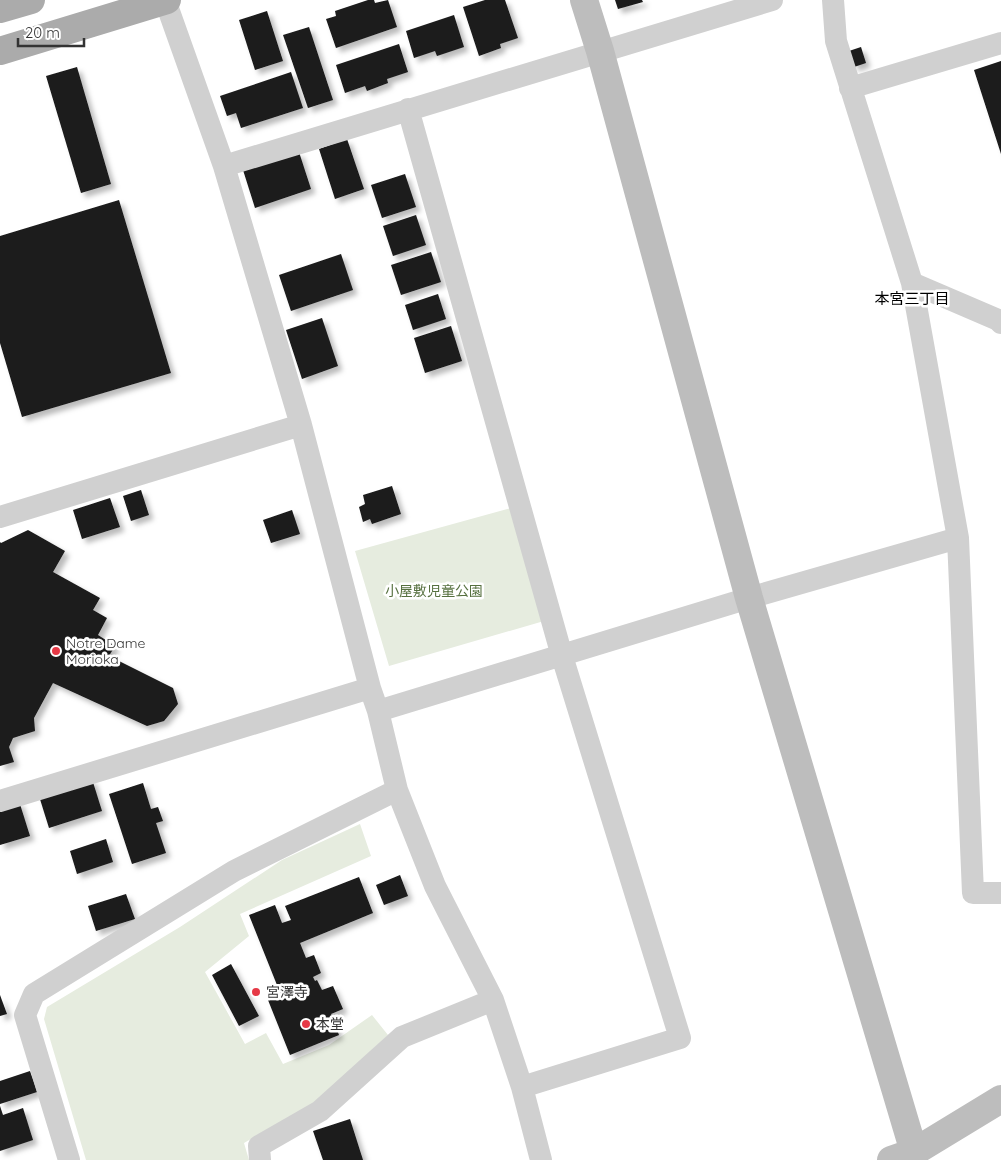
<svg xmlns="http://www.w3.org/2000/svg" width="1001" height="1160" font-family="Quicksand,'Noto Sans JP',sans-serif">
<style>
.green{fill:#e6ecdf}
.building{fill:#1a1a1a;filter:url(#shadow)}
.lines{fill:none;stroke-linecap:round;stroke-linejoin:round}
.street{stroke:#d0d0d0;stroke-width:22}
.secondary{stroke:#bdbdbd;stroke-width:28}
.primary{stroke:#ababab;stroke-width:28}
.poi-dot{fill:#e63946;stroke:#fff;stroke-width:2}
.labels{text-anchor:middle;stroke-width:5;stroke-linejoin:round;paint-order:stroke}
.park-label{font-size:14px;fill:#56703f;stroke:#fff}
.poi-label{font-size:14px;fill:#333;stroke:#fff;text-anchor:start}
.neighbourhood-label{font-size:15px;fill:#000;stroke:#fff}
</style>
<defs>
<filter id="shadow"><feDropShadow dx="4.5" dy="4.5" stdDeviation="2.5" flood-color="#0004"/></filter>
</defs>
<rect width="100%" height="100%" fill="#fff"/>
<path class="green" d="M511,508L544,621L389,666L355,551Z
M360,824L371,856L240,914L249,936L205,972L245,1044L266,1033L283,1064L329,1045L372,1015L388,1035L317,1101L244,1143L249,1160H86L44,1019L47,1007L180,927L282,860Z"/>
<path class="building" d="M368,0H374L375,3L388,0L397,27L336,48L326,19L336,16L335,11Z
M485,0H505L518,38L500,44L501,48L479,56L463,7Z
M615,0H642L643,2L618,9Z
M267,11L283,61L255,70L239,20Z
M454,15L464,47L437,56L435,51L414,58L406,31Z
M309,27L333,100L308,108L283,35Z
M399,44L408,72L387,79L388,83L367,91L365,86L345,93L336,65Z
M861,47L866,63L854,67L849,51Z
M1001,61V154L974,70Z
M77,67L111,184L81,193L46,76Z
M291,72L303,108L241,128L236,113L227,116L220,96Z
M347,139L364,189L335,199L319,149Z
M299,152L311,189L255,208L243,170Z
M405,174L416,207L382,218L371,185Z
M119,200L171,373L22,417L0,343V236Z
M416,215L426,245L393,256L383,226Z
M431,252L441,282L401,295L391,265Z
M341,254L353,290L291,311L279,275Z
M438,294L446,319L413,330L405,305Z
M322,318L338,366L302,379L286,330Z
M451,326L462,361L425,373L414,338Z
M392,486L401,514L372,524L370,519L363,522L359,507L365,504L363,495Z
M141,490L149,515L131,521L123,496Z
M110,498L120,527L82,539L73,510Z
M292,510L300,534L271,543L263,520Z
M28,530L65,551L53,572L100,598L93,610L107,618L98,635L115,646L109,656L173,688L178,704L164,721L147,726L53,683L34,718L35,731L13,738L9,747L14,762L0,766V542L1,543Z
M92,779L102,811L49,828L39,796Z
M143,783L151,809L158,807L163,821L156,823L166,853L132,864L109,794Z
M19,801L30,836L0,845V808Z
M106,839L113,862L77,874L70,851Z
M400,875L408,896L384,905L376,885Z
M359,877L373,913L300,943L306,958L314,955L321,973L313,977L315,981L317,980L322,990L333,986L343,1009L331,1014L339,1035L290,1055L268,1000L281,995L249,915L275,905L282,923L291,920L285,906Z
M126,894L135,919L96,931L88,906Z
M231,964L259,1016L239,1026L212,975Z
M0,995L7,1014L0,1016Z
M30,1071L37,1092L0,1104V1081Z
M0,1106L3,1115L23,1108L33,1140L0,1151Z
M350,1119L363,1160H323L313,1131Z"/>
<g class="lines">
<path class="street" d="M165,0L224,166L301,425L370,688L378,711L397,790L435,886L493,1000L522,1087L541,1160
M833,0L836,41L912,283L958,538L973,893H1001
M850,88L1001,43
M408,109L562,656L680,1038L522,1087
M224,166L772,0
M912,283L998,320L1001,323
M0,517L301,425
M378,711L749,598L958,538
M0,801L370,688
M69,1160L25,1015L34,994L234,871L397,790
M260,1160L259,1146L320,1111L402,1037L493,1000"/>
<path class="secondary" d="M584,0L600,51L749,598L914,1152V1160
M891,1160L914,1152L1001,1099"/>
<path class="primary" d="M0,9L31,0
M0,51L167,0"/>
</g>
<g class="poi-dot">
<circle cx="56" cy="651" r="5"/>
<circle cx="256" cy="992" r="5"/>
<circle cx="306" cy="1024" r="5"/>
</g>
<g class="labels">
<g class="park-label">
<text x="434" y="596">小屋敷児童公園</text>
</g>
<g class="poi-label">
<text x="66" y="648">Notre Dame<tspan x="66" dy="16">Morioka</tspan></text>
<text x="266" y="997">宮澤寺</text>
<text x="316" y="1029">本堂</text>
</g>
<g class="neighbourhood-label">
<text x="912" y="304">本宮三丁目</text>
</g>
</g>
<path d="M18 38v8h66v-8" fill="none" stroke="#333333" stroke-width="2.5"/>
<text x="25" y="38" font-size="15" fill="#333333" stroke="#ffffff" stroke-width="4" paint-order="stroke">20 m</text>
</svg>
